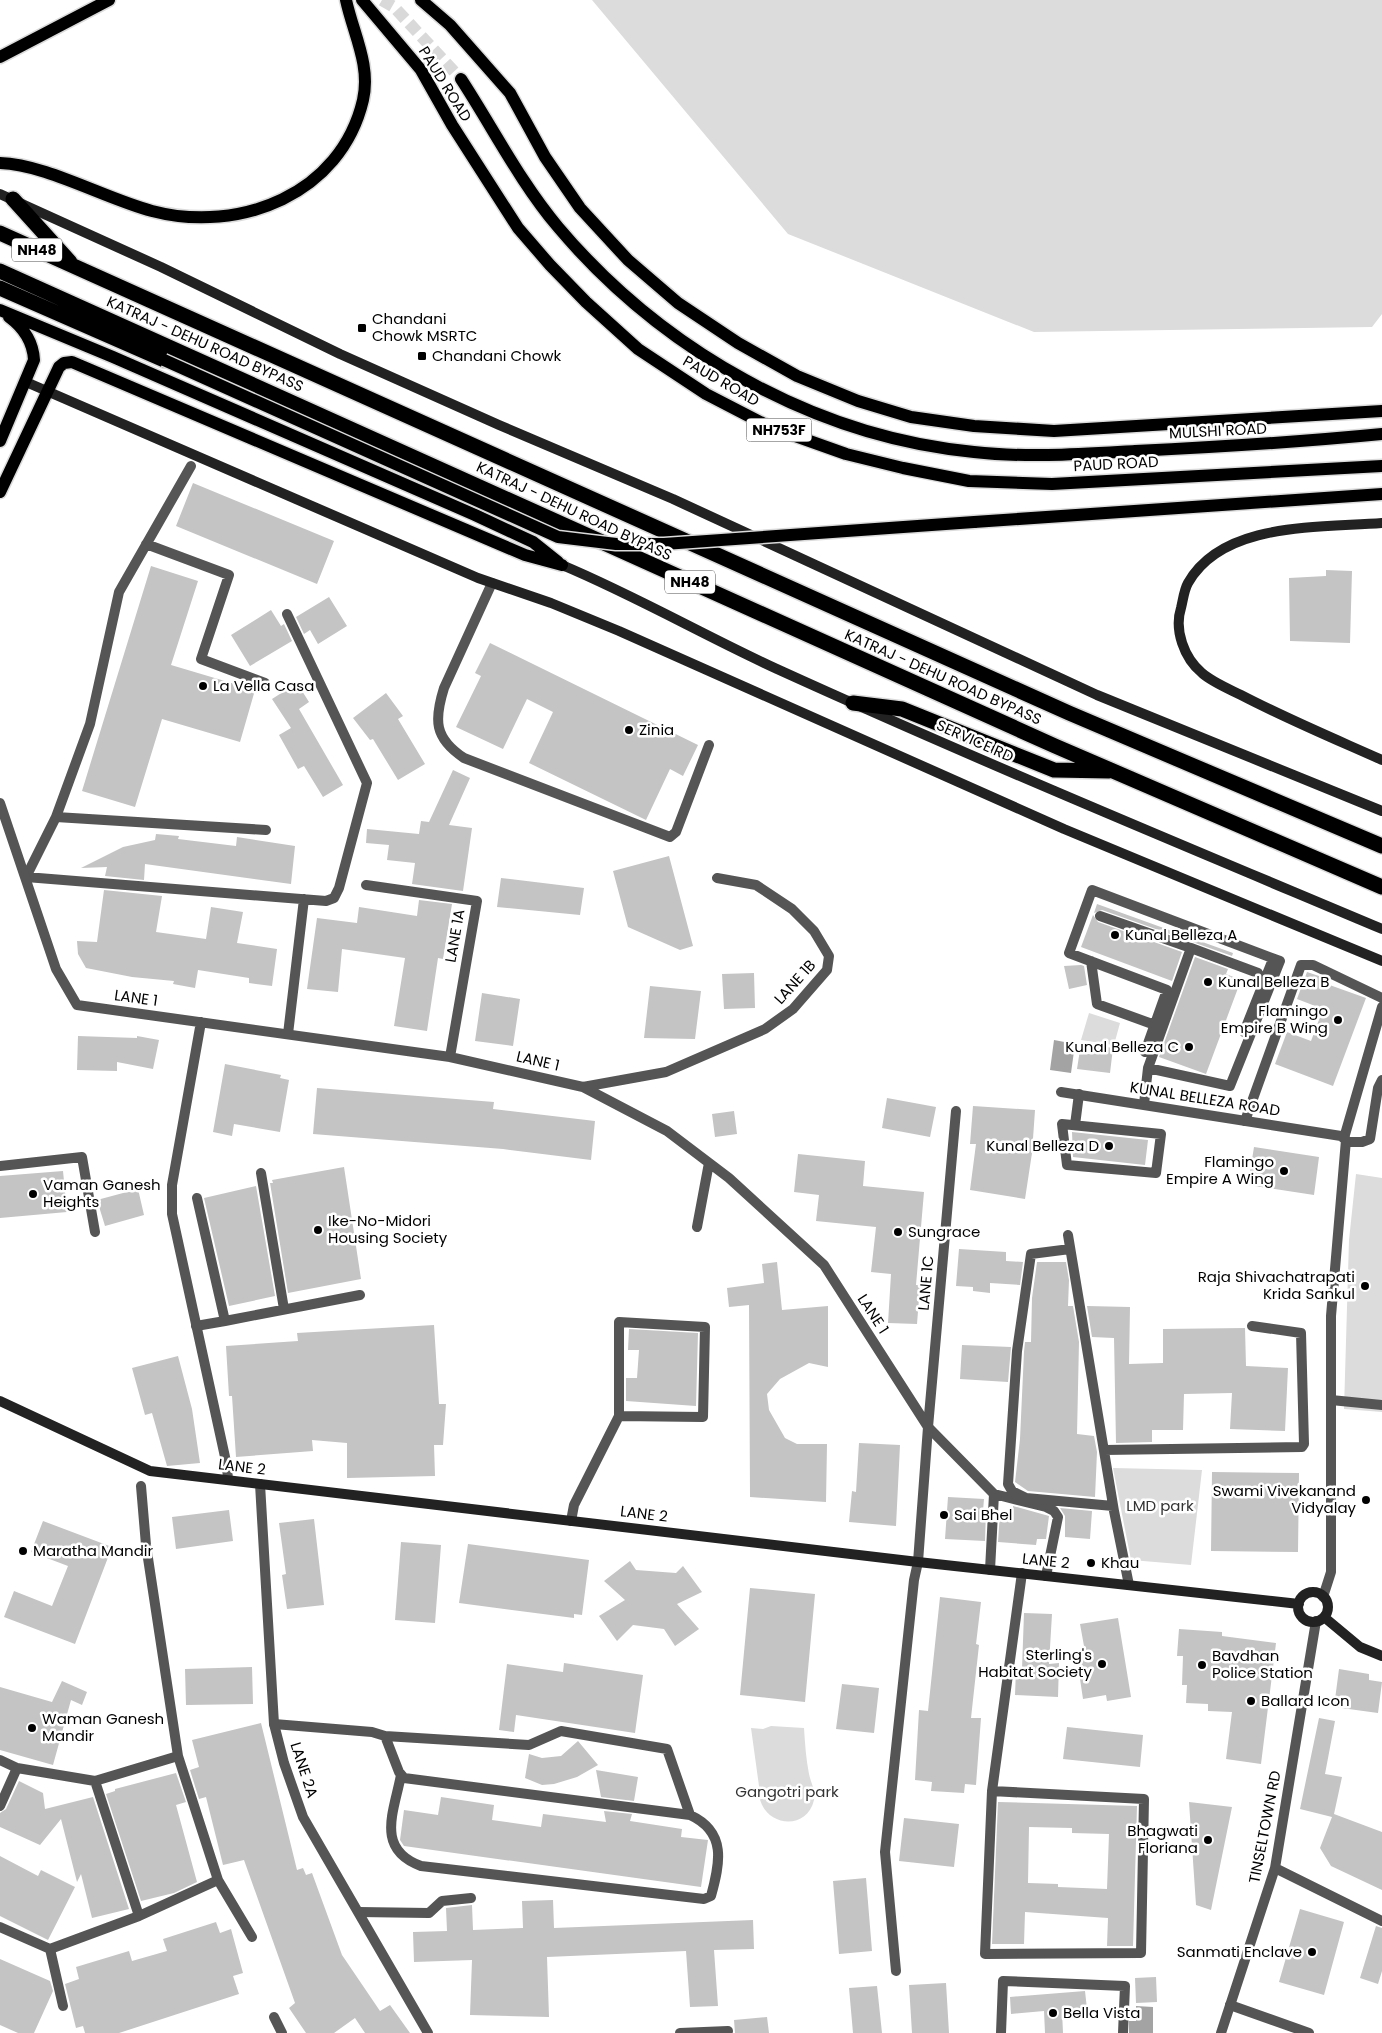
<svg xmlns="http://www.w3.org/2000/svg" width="1382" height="2033" font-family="Poppins,sans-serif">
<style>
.green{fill:#dcdcdc}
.water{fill:#a3a3a3}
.building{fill:#c4c4c4;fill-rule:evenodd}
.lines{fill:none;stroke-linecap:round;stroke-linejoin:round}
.primary-tunnel{stroke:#d9d9d9;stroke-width:12;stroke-dasharray:12 6;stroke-linecap:butt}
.primary-casing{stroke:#dbdbdb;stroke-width:15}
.highway-casing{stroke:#dbdbdb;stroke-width:18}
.lane{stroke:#555;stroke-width:10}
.street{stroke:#555;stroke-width:10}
.secondary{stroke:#222;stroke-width:10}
.primary{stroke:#000;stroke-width:12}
.highway{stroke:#000;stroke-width:15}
.primary-bridge-casing{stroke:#dbdbdb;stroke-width:15;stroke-linecap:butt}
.primary-bridge{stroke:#000;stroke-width:12}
.poi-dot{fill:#000;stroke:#fff;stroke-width:2}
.labels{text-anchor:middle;stroke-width:5;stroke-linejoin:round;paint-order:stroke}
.shield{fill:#fff;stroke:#4c4c4c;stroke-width:1}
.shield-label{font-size:14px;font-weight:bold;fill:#000}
.street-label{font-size:15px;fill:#000;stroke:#fff}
.poi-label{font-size:15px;fill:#000;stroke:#fff;text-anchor:start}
.park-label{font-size:15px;fill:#333;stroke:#fff}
</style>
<rect width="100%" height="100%" fill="#fff"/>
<path class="green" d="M592,0H1382V314L1372,327L1034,332L788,234Z
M1089,1013L1120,1023L1114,1045L1081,1040Z
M1356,1174L1382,1178V1412L1344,1409L1349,1240Z
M1113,1468L1202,1470L1191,1565L1131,1560Z
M771,1726L804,1728C805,1744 806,1759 809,1774C811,1784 816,1790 814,1800C806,1835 755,1825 759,1786L751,1728L763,1729Z"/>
<path class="water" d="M1054,1040L1075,1044L1071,1073L1050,1070Z
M1136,2006L1153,2007V2033H1129V2021H1136Z"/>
<path class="building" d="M193,483L334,541L317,584L176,526Z
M151,566L198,581L171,665L255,690L240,742L162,719L135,807L82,791Z
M1326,570L1352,571L1350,643L1290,641L1289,578L1326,576Z
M329,597L347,626L318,644L310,630L304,634L296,617Z
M271,610L281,626L284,624L292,641L250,666L231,635Z
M490,643L698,745L683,776L670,769L646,820L529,763L553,712L527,699L503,749L456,727L481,676L475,673Z
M297,683L309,702L299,709L343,785L323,797L304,766L298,769L279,735L291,728L272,699Z
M386,693L403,716L398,719L425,764L398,780L373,739L370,740L353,718Z
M453,770L470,778L449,825L472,828L463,891L412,884L415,863L387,860L389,845L366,843L367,829L419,834L421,821L429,822Z
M156,834L179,836L178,839L236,846L237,837L295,846L291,884L145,864L144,880L105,876L107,867L81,868L123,847L155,840Z
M669,856L693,946L680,950L628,927L613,871Z
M501,878L584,888L580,915L497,907Z
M104,890L162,896L156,932L206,939L211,907L243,912L237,943L277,949L272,986L249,983V978L198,970L195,988L173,984L174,981L132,977L86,968L78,954L77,941L97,942Z
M419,900L452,904L443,959L438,958L427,1031L394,1026L405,958L342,949L338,992L307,989L317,918L357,923L359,907L417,916Z
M1097,904L1233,953L1232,956L1102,910L1094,913Z
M1093,915L1098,922L1182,952L1172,981L1081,947Z
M1195,957L1228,969L1226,974L1241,980L1206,1074L1159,1057Z
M1081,965L1084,966L1087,985L1069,989L1064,966Z
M1307,972L1325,978L1324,983L1366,998L1333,1086L1275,1064L1287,1032L1311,1041L1323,1009L1297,999Z
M754,973L755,1008L724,1009L722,974Z
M650,986L701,991L695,1039L644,1038Z
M482,993L520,999L513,1046L475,1041Z
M78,1036L137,1038V1036L159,1040L153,1069L117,1062V1071L77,1070Z
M1081,1043L1113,1048L1110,1073L1077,1069Z
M225,1064L281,1075L280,1078L289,1080L280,1132L234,1124L232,1136L213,1132Z
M317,1088L494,1102L493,1109L595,1121L591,1160L503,1149L313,1134Z
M887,1098L936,1107L930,1137L882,1128Z
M973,1106L1035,1110L1032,1153L1025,1199L970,1190L976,1144H970Z
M734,1111L737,1134L715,1137L712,1114Z
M1072,1132L1148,1140L1145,1165L1073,1157Z
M1254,1147L1319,1157L1314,1195L1248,1185Z
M798,1154L865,1161L863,1186L924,1192L916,1285H920L917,1324L888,1323L891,1274L871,1272L876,1227L816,1221L819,1195L794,1192Z
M344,1167L361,1279L288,1293L270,1183H273L272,1180Z
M63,1171L67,1212L0,1218V1176Z
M256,1186L275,1296L229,1306L204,1198Z
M138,1189L144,1215L105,1226L97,1200Z
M959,1249L1006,1252V1261L1023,1262L1020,1285L990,1283V1293L973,1291V1287L956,1286Z
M777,1262L782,1310L828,1306V1367L809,1363L780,1379L767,1394L769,1410L785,1438L797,1444H827L826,1502L750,1497L749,1305L729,1307L727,1288L764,1283L762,1264Z
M1037,1262H1066L1069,1280L1068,1306H1073L1079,1342L1077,1434L1094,1436L1097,1452L1095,1497L1028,1491L1015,1482L1020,1439L1024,1352L1025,1342H1031L1032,1298Z
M1087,1306L1130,1307L1129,1364L1163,1363V1329L1245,1328L1246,1366L1288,1368L1285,1431L1230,1429L1232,1393L1184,1394L1183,1430H1152V1442L1116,1443L1114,1338L1092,1337Z
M434,1325L439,1404H446L443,1445H434L435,1476L347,1478V1443L312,1440L313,1451L236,1457L232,1396H229L226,1346L298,1341L297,1333Z
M629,1329L698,1333L696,1406L626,1401V1378H637L639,1350H628Z
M962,1345L1011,1347L1008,1382L960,1379Z
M178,1356L192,1409L200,1463L167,1466L152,1413L145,1415L132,1368Z
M859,1443L900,1445L896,1526L849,1522L852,1491L856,1492Z
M1212,1472L1299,1473L1298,1552L1211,1551Z
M948,1497L984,1499L983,1511H986L985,1541L945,1539Z
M1013,1506L1049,1516L1046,1539H1037L1036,1545L998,1542L1000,1512L1013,1513Z
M1060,1508L1092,1511L1090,1539L1065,1537V1516Z
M229,1510L233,1541L176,1549L172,1517Z
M314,1519L324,1605L287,1609L282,1575L286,1574L279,1523Z
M43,1521L112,1547L75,1644L4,1617L14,1591L52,1606L68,1566L31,1552Z
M401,1542L441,1545L435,1623L395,1620Z
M468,1544L589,1560L582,1615L574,1614V1618L459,1603Z
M630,1561L636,1570L676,1573L683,1566L702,1592L677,1604L699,1629L675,1646L664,1629L633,1625L617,1641L599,1616L625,1600L604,1581Z
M750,1588L815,1594L805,1702L740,1695Z
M940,1597L981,1602L976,1644L979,1645L971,1718H981L976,1785L965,1784L964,1793L931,1791L932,1782L915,1780L919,1710L928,1711Z
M1024,1613L1052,1614L1049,1664L1059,1663L1058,1697L1015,1695L1016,1669H1022Z
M1118,1618L1131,1697L1107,1701L1106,1695L1083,1699L1077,1659L1086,1657L1080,1624Z
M1179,1629L1222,1632V1636L1276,1643L1261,1764L1226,1759L1232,1712L1208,1711V1704L1186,1703L1187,1685H1182L1183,1656H1177Z
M564,1663L643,1675L635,1733L516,1715L514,1732L499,1730L507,1664L563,1672Z
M252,1667L253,1704L186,1705L185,1669Z
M1339,1669L1369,1674V1680L1382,1682L1378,1713L1334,1707Z
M62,1681L87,1692L82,1705L71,1700L53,1765L0,1750V1687L52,1702Z
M842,1684L879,1688L874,1733L836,1729Z
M1319,1718L1335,1721L1325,1774L1342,1777L1334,1814L1382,1832V1890L1331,1866L1320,1848L1332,1817L1300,1809Z
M261,1723L297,1870L303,1868L306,1875L312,1873L342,1955L380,2011L390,2005L410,2033H365L355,2018L334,2033H306L289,2008L295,2003L244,1860L223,1865L206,1797L199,1799L190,1770L199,1767L192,1740Z
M1067,1727L1143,1735L1140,1767L1063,1759Z
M578,1741L598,1765L577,1777L554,1784L542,1785L525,1778L529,1754L542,1758L561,1756Z
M596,1770L638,1777L634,1801L601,1797Z
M176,1773L186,1802L176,1805L197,1882L174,1893L141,1901L106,1794L115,1791V1789Z
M19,1781L43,1793L45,1809L93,1797L129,1909L92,1918L81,1874L77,1882L61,1819L40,1845L0,1827V1813L6,1809Z
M441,1797L494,1805L492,1820L541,1827L543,1814L606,1822L604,1811L632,1814L630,1821L682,1829L681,1837L708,1840L701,1887L404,1846L400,1840L404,1810L438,1815Z
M998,1802L1137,1806L1133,1946H1107L1108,1918L1025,1912L1024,1944H992ZM1029,1827L1072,1828V1833L1109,1834L1107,1889L1058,1887V1884L1028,1883Z
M1189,1802L1232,1807L1211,1910L1196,1905Z
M904,1818L959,1824L954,1867L899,1861Z
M0,1856L38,1876L41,1870L75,1887L48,1940L0,1916Z
M866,1878L872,1951L839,1954L833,1881Z
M553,1900L554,1928L753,1920L754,1949L714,1950L718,2006L690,2007L686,1951L547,1957L549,2017L470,2015L472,1960L414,1962L413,1932L447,1931L446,1908L472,1905L473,1930L523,1928L522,1901Z
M1300,1909L1344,1922L1324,1995L1279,1982Z
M216,1922L220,1933L231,1929L243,1973L233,1976L239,1994L119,2033H85L83,2026L76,2028L65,1984L79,1979L76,1967L129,1951L132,1961L167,1951L163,1939Z
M1376,1926L1382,1928V1971L1378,1984L1360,1978Z
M0,1959L50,1981L53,1991L34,2033H18L0,2025Z
M1156,1977L1157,2002L1136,2003L1135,1978Z
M946,1983L949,2033H912L909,1985Z
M877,1986L882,2033H853L849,1988Z
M1085,1991L1087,2009L1062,2011L1063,2033H1045L1044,2011L1011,2014L1010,1997Z
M767,2017L769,2033H735L734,2020Z"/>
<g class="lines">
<path class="primary-tunnel" d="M382,0L394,7L461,79"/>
<g class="primary-casing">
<path id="primary" d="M362,0L421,70L452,125L518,228L550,265L586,302L638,349L706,394L770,427L846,454L903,468L969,481L1052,484L1382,466
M421,0L450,25L510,93L545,157L580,208L628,260L678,303L738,343L797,376L858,401L911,417L974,426L1054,431L1382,411
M0,57L109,0
M461,79C493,128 520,182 558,227C661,349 814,437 974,452C1027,458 1082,454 1135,451C1218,447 1300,442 1382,434
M0,163C45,164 106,199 152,211C240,234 341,194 363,100C371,65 353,33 346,0
M0,310L113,357L475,515L533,542L558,562
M0,441L34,360C33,342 24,328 9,317
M0,492L59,367L64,363L72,362L525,555L562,565
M974,522L1382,494"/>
</g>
<g class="highway-casing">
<path id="highway" d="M13,199L70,262
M0,233L1069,713L1382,846
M0,271L1055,746L1382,887
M0,288L164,360
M853,703L902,709L1054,770L1109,771"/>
</g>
<path class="lane" d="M191,466L119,592L90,724L56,817L26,877L326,901L334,898L339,888L367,783L287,614
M146,544L229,575L201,659L265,683
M56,817L266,830
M1100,916L1191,948L1148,1068L1144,1104
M1191,948L1258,973
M1091,961L1097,1004L1155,1025
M1244,1032L1273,959
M288,1034L304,899
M1145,1052L1167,990L1069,953L1092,890L1280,961L1230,1086L1148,1068
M1245,1121L1301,965H1313L1382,998
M1062,1124L1161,1134L1156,1173L1067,1165Z
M1075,1125L1079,1094
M1344,1138L1382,1007
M1346,1142H1362L1370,1139L1378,1088L1382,1080
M0,1166L82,1157L95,1232
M261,1173L284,1309
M1068,1235L1114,1511L1129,1585
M1070,1249L1031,1254L1017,1351L1008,1484L1012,1491L1026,1498L1113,1506
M225,1321L360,1295
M196,1326L225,1321L197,1198
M1331,1400L1382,1405
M928,1427L994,1494L1046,1507L1054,1511L1058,1517L1046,1576
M1104,1450L1302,1447L1304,1444L1301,1333L1252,1326
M571,1521L574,1505L619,1416V1322L705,1327L703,1417L619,1416
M990,1570L994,1494
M274,1724L372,1732L385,1736L399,1772L404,1778L690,1815C727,1832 720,1863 711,1896L704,1899L421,1866C375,1849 394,1812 401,1775
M385,1736L529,1745L561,1731L667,1749L690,1815
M992,1791L1144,1799L1141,1953L985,1954L992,1791L1022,1573
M359,1912L429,1913L442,1901L471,1898
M1230,2005L1309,2033
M274,2017L282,2033
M680,2033L728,2031"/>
<path class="street" d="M492,583L444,688C434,720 434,738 464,758L670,837L676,832L709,745
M0,803L56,969L77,1005L450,1057L583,1087L667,1131L729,1178L824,1265L928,1427L918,1562L914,1580L885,1852L896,1971
M366,885L477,901L450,1057
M201,1022L172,1185V1214L227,1466L228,1480
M583,1087L666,1072L765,1029L793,1009L827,970L829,956L814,931L792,909L756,885L717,878
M1061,1092L1341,1136L1346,1140L1331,1316V1572L1323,1597
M697,1227L709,1163
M928,1427L956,1111
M260,1484L274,1724L284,1763L303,1817L428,2033
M141,1486L146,1545L178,1756L218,1880L252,1937
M0,1760L17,1768L95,1781L178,1756
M95,1781L139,1916
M0,1806L17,1768
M1275,1868L1382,1921
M0,1927L50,1949L139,1916L218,1880
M50,1949L63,2006
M1001,2033L1003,1981L1125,1986L1123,2033
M1221,2033L1275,1868L1316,1621"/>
<path class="secondary" d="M0,194L161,267L340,354L499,425L673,499L1097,695L1382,811
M26,382L478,578L551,603L619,631L1064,829L1382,961
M1382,523C1321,528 1223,521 1188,583C1184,590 1183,600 1181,608C1174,630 1184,658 1202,673C1212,682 1229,689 1241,695C1287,719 1335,739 1382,760
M562,565C636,596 705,636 777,669C977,760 1180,844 1382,929
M0,1401L150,1471L918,1562L1299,1604
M1298 1607a15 15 0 1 1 30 0a15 15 0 1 1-30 0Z
M1324,1617L1360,1647L1382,1656"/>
<use href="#primary" class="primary"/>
<use href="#highway" class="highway"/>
<g class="primary-bridge-casing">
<path id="primary-bridge" d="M164,360L558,537L616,544H664L974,522"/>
</g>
<use href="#primary-bridge" class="primary-bridge"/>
</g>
<g class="poi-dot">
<rect x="357" y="323" width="10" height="10" rx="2.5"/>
<rect x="417" y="351" width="10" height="10" rx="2.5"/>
<circle cx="203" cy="686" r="5"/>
<circle cx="629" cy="730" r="5"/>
<circle cx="1115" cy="935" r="5"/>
<circle cx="1208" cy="982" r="5"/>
<circle cx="1338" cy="1020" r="5"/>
<circle cx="1189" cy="1047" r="5"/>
<circle cx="1109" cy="1146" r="5"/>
<circle cx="1284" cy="1171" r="5"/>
<circle cx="33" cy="1194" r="5"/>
<circle cx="318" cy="1230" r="5"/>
<circle cx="898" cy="1232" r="5"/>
<circle cx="1365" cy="1286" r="5"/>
<circle cx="1366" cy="1500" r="5"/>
<circle cx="944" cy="1515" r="5"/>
<circle cx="23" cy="1551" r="5"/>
<circle cx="1091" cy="1563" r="5"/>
<circle cx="1102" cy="1664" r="5"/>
<circle cx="1202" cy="1665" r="5"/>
<circle cx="1251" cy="1701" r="5"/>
<circle cx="32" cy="1728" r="5"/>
<circle cx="1208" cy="1840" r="5"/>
<circle cx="1312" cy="1952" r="5"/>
<circle cx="1053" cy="2013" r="5"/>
</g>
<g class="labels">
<g class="shield">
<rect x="12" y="238.5" width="50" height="23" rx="4"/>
<rect x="746.5" y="418.5" width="65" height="23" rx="4"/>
<rect x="665" y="570.5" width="50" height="23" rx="4"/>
</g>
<g class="shield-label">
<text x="37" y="255">NH48</text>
<text x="779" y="435">NH753F</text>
<text x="690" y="587">NH48</text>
</g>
<g class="street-label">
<text transform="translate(445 84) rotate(58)" y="5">PAUD ROAD</text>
<text transform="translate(205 344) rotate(24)" y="5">KATRAJ - DEHU ROAD BYPASS</text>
<text transform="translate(721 381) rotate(30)" y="5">PAUD ROAD</text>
<text transform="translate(1218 431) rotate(-3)" y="5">MULSHI ROAD</text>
<text transform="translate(1116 464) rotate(-3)" y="5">PAUD ROAD</text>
<text transform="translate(574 511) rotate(25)" y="5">KATRAJ - DEHU ROAD BYPASS</text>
<text transform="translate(943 677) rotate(24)" y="5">KATRAJ - DEHU ROAD BYPASS</text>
<text transform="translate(975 741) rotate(24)" y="5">SERVICE RD</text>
<text transform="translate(455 936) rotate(-80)" y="5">LANE 1A</text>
<text transform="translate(795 982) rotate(-48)" y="5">LANE 1B</text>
<text transform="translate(136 998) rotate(8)" y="5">LANE 1</text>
<text transform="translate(538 1061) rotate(13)" y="5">LANE 1</text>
<text transform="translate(1205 1099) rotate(9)" y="5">KUNAL BELLEZA ROAD</text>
<text transform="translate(926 1283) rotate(-85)" y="5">LANE 1C</text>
<text transform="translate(873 1314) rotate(57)" y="5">LANE 1</text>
<text transform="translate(242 1467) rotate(7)" y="5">LANE 2</text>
<text transform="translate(644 1514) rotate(7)" y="5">LANE 2</text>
<text transform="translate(1046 1561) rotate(6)" y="5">LANE 2</text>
<text transform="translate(304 1770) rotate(72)" y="5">LANE 2A</text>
<text transform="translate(1265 1827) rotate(-79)" y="5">TINSELTOWN RD</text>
</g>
<g class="poi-label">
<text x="372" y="324">Chandani<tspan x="372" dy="17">Chowk MSRTC</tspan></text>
<text x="432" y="361">Chandani Chowk</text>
<text x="213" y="691">La Vella Casa</text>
<text x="639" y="735">Zinia</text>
<text x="1125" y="940">Kunal Belleza A</text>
<text x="1218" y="987">Kunal Belleza B</text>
<text x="1328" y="1016" text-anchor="end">Flamingo<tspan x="1328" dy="17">Empire B Wing</tspan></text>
<text x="1179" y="1052" text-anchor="end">Kunal Belleza C</text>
<text x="1099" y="1151" text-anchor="end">Kunal Belleza D</text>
<text x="1274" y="1167" text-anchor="end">Flamingo<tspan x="1274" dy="17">Empire A Wing</tspan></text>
<text x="43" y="1190">Vaman Ganesh<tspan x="43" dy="17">Heights</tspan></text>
<text x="328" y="1226">Ike-No-Midori<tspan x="328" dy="17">Housing Society</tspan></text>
<text x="908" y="1237">Sungrace</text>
<text x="1355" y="1282" text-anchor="end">Raja Shivachatrapati<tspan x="1355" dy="17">Krida Sankul</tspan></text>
<text x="1356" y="1496" text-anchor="end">Swami Vivekanand<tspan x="1356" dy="17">Vidyalay</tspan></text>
<text x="954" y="1520">Sai Bhel</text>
<text x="33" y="1556">Maratha Mandir</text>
<text x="1101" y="1568">Khau</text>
<text x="1092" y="1660" text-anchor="end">Sterling's<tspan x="1092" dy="17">Habitat Society</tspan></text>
<text x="1212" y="1661">Bavdhan<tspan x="1212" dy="17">Police Station</tspan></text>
<text x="1261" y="1706">Ballard Icon</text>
<text x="42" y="1724">Waman Ganesh<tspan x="42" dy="17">Mandir</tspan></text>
<text x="1198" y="1836" text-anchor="end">Bhagwati<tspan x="1198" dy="17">Floriana</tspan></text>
<text x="1302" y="1957" text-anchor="end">Sanmati Enclave</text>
<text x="1063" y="2018">Bella Vista</text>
</g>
<g class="park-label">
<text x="1160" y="1511">LMD park</text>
<text x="787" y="1797">Gangotri park</text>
</g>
</g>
</svg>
